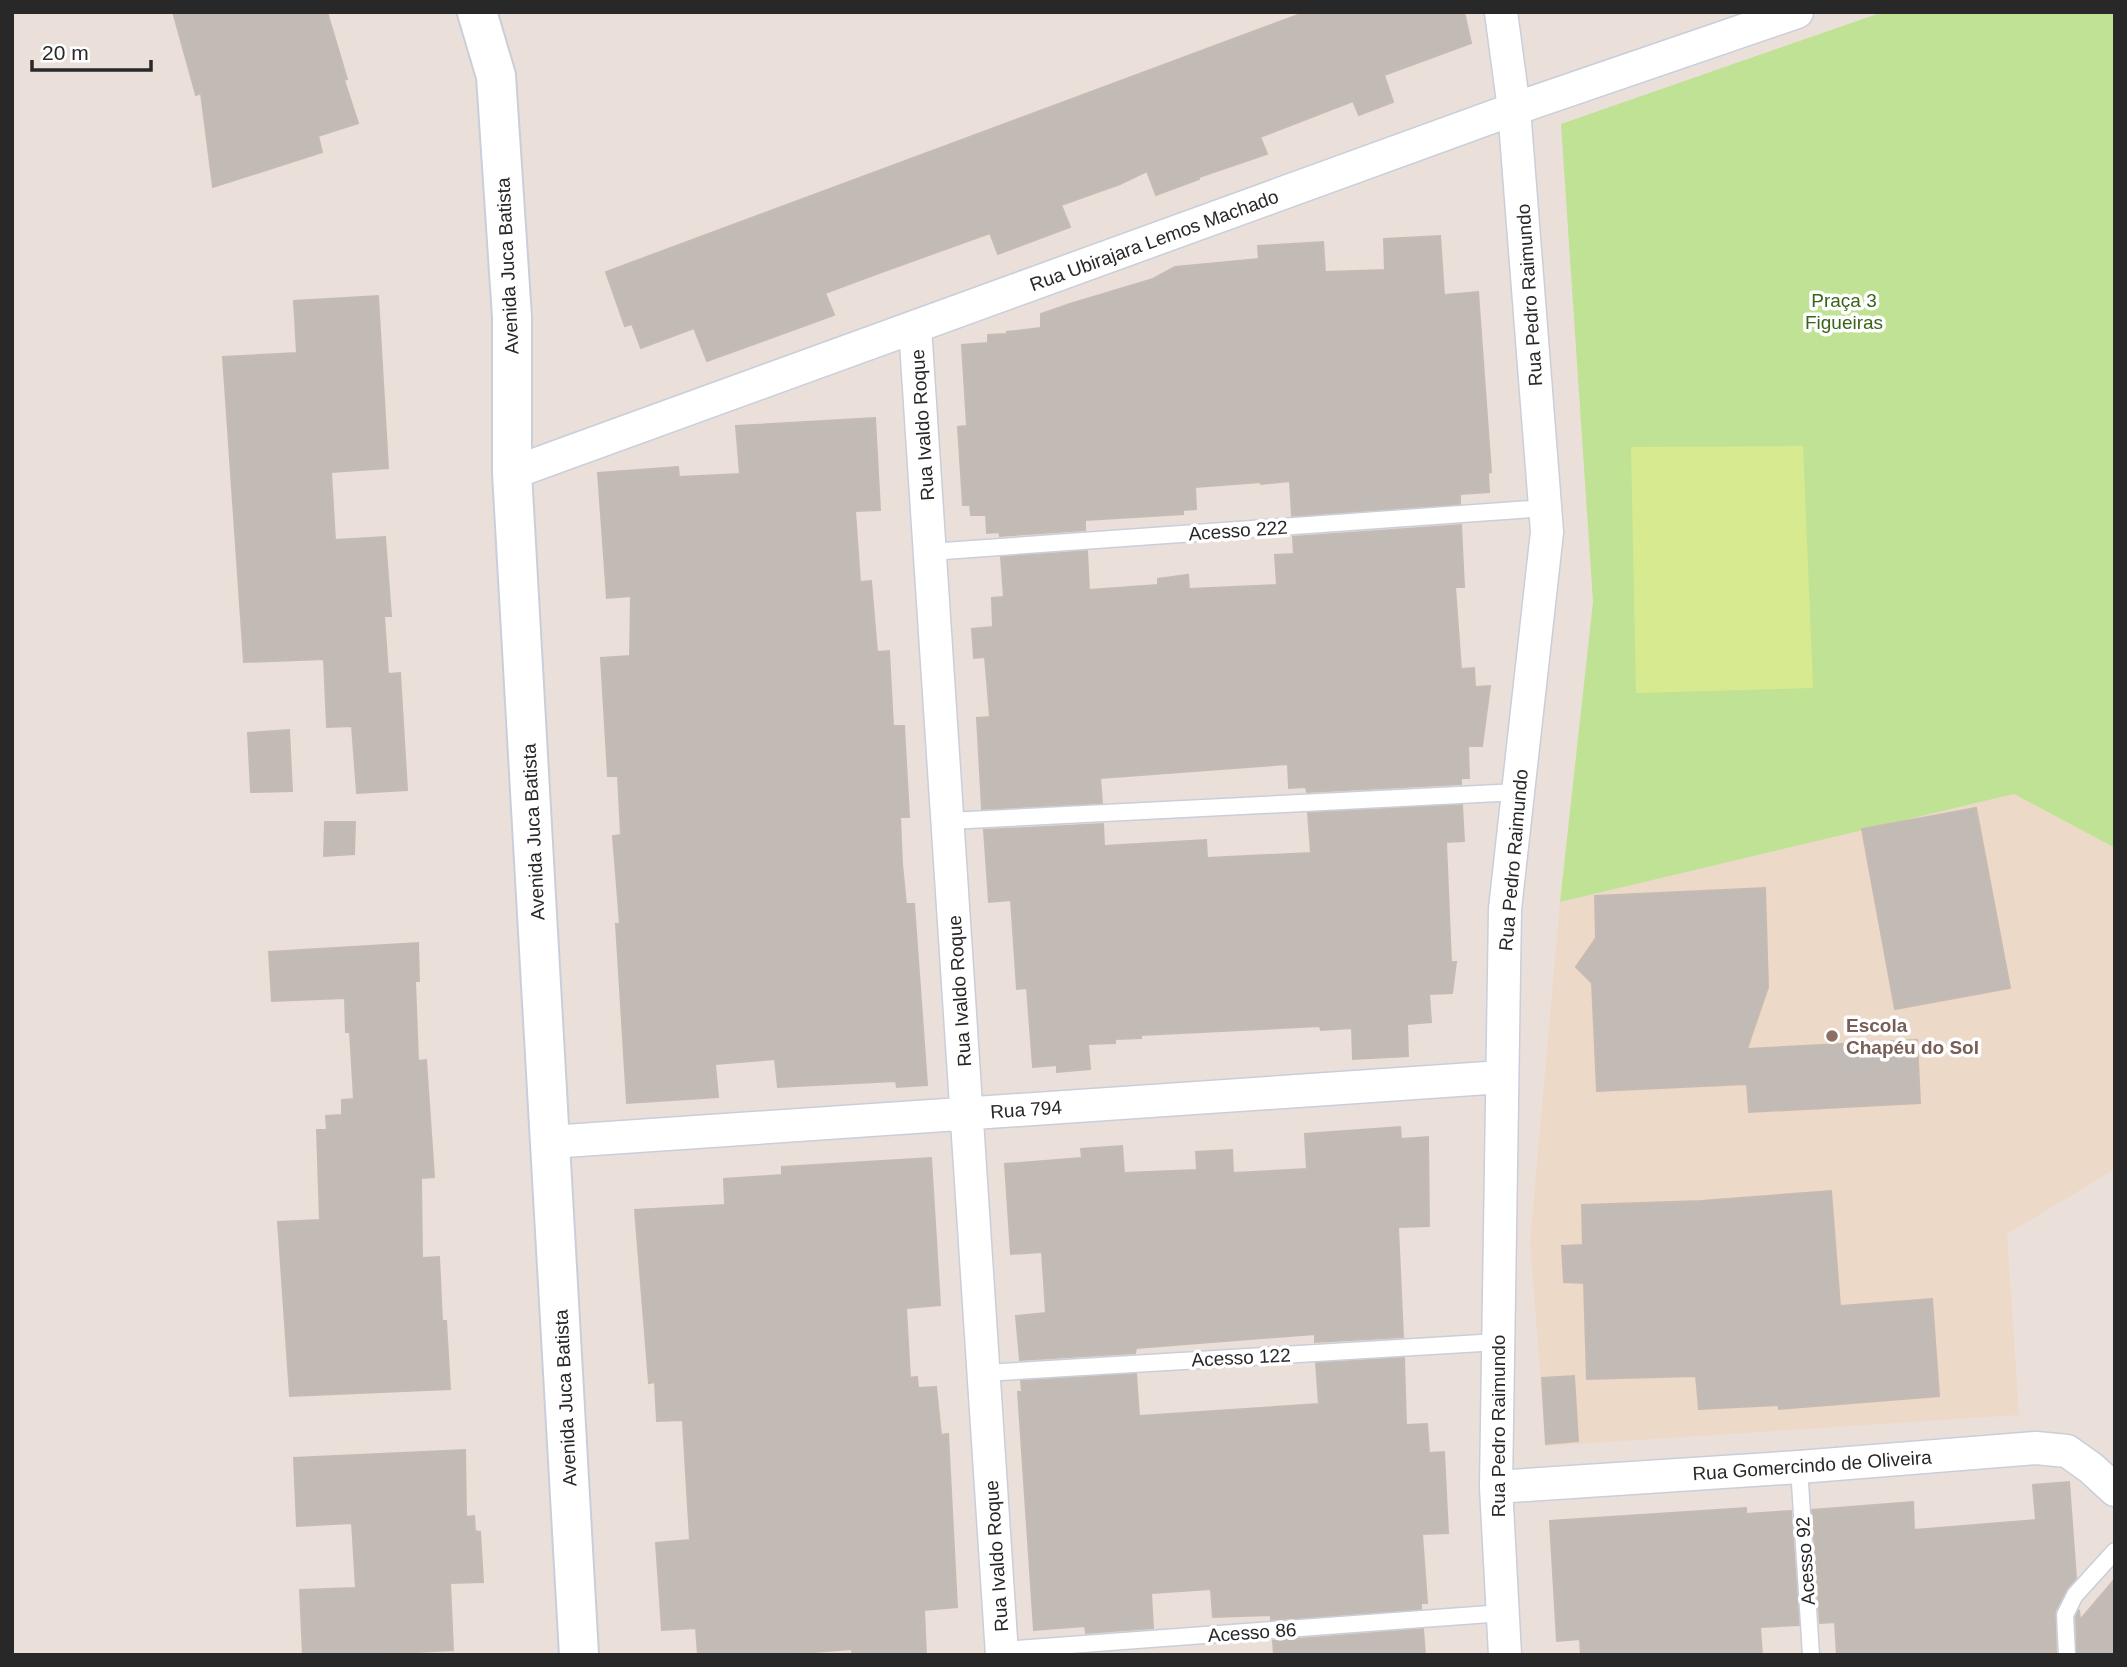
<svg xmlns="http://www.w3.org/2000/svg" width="2127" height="1667" font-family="Arial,sans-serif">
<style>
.education{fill:#edd9c8}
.green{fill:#c0e295}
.pitch{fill:#d7ea90}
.building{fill:#c2bbb5;stroke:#c6bbb3;stroke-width:2}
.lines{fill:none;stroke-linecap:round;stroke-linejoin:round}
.service-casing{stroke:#c8cfda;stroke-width:19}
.minor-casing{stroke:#c8cfda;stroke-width:35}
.secondary-casing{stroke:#c8cfda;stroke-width:42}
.service{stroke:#fff;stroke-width:16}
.minor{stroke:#fff;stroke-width:32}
.secondary{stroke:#fff;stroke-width:38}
.education-dot{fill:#8d6e63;stroke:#fff;stroke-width:2.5}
.labels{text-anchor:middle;stroke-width:7;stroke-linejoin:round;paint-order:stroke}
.street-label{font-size:19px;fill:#282828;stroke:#fff}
.park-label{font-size:19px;fill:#396419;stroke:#fff}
.education-label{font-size:19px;font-weight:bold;fill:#785e54;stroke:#fff;text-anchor:start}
</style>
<rect width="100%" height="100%" fill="#ebdfd9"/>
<path class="education" d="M2014,794L2115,848V1169L2007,1234L2019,1415L1546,1446L1530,1243L1560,902Z"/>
<path class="green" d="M1883,12H2115V848L2014,794L1560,902L1593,602L1561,124Z"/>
<path class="pitch" d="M1803,446L1813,688L1636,693L1631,447Z"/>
<path class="building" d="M173,12H327L347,79L344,80L358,123L318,136L322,152L213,187L201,93L196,95Z
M1306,12H1464L1471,43L1384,75L1393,102L1359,115L1353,101L1260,137L1267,154L1199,177V179L1156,195L1147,171L1120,184L1061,205L1070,227L998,254L990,233L879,273L825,293L834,315L707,361L694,328L641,348L632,324L625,326L606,272Z
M1440,236L1444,295L1478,292L1491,472L1488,473L1489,492L1460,494V504L1292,516L1290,481L1261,484V482L1195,487L1196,509L1183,510V514L1085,520V530L1000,536L999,532L987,533L986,515H971L970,505H963L958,427L967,426L962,345L988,343V335L1007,334V332L1041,328V314L1070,304L1153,279L1175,267L1259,259L1258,246L1323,242L1325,272L1385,270L1384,239Z
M378,296L388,468L331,472L335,540L385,537L391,616H384L388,674L400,673L407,790L357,793L352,726L327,727L324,659L244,662L223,357L297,353L294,301Z
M875,418L880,510L855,511L860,582L871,581L877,652L889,651L893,726H904L909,817H900L902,864L906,904H914L927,1085L897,1087L896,1081L778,1087L775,1059L715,1064L718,1097L627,1103L616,924H620L613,836L621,835L618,776H608L601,658L630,656L631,596L607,598L598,473L678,467L679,477L740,474L736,426Z
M1461,525L1464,587H1455L1461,669L1474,668L1475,687L1490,686L1482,746H1468L1469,778H1461V784L1307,792L1306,787L1289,788L1288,764L1100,778L1102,803L982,809L977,718L990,717L985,657L974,658L972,629L993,627L992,598L1004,597L1001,557L1087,551L1089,590L1158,585V579L1188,575L1189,589L1277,585L1275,555L1294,554L1293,537Z
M289,730L292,791L251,792L248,733Z
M1462,805L1464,841L1446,842L1451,962H1456L1452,993L1429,994L1431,1022L1407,1024L1408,1056L1353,1059L1352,1028L1321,1030L1320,1026L1141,1035V1038L1115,1039V1043L1088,1044L1090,1069L1057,1072V1065L1033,1067L1027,988L1017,989L1011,900L989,902L984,830L1103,824L1104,846L1206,840L1207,858L1311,853L1308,813Z
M1976,808L2010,988L1895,1009L1862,829Z
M325,822H355L354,854L324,856Z
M1765,888L1768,987L1747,1049L1917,1040L1920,1103L1749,1112L1747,1084L1597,1091L1592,983L1576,967L1596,938L1595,896Z
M418,943L419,981H415L418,1061L426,1060L434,1177L421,1178L422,1258L439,1257L442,1321H446L450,1389L290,1396L278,1222L320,1220L317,1130H327L326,1116L342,1115V1100L354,1099L350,1032H346L345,998L272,1001L269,952Z
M1400,1127L1401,1139L1428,1137L1429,1226L1398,1227L1403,1337L1315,1342V1334L1136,1348L1135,1353L1020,1360L1016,1316L1046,1313L1042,1252L1011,1254L1005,1164L1082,1158L1081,1149L1122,1146L1124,1173L1197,1170L1196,1152L1232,1150L1233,1173L1307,1169L1305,1134Z
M931,1158L940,1305L906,1308L910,1378L917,1377L918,1388L936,1387L941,1435L948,1434L957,1607L924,1610L926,1655H852V1649L775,1655H698L696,1628L662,1630L656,1543L690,1540L684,1440L683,1420L657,1421L655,1382L649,1383L635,1210L725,1205L724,1179L782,1175V1167Z
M1831,1191L1840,1306L1932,1299L1939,1396L1779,1409V1405L1699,1409L1696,1376L1587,1379L1584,1283L1564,1282L1562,1246L1583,1245L1582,1205L1701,1201Z
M1404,1358L1406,1425L1427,1424L1429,1453L1444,1452L1448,1533L1422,1534L1427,1603H1421V1609L1271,1620V1615L1213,1617L1211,1589L1151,1593L1153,1628L1086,1633L1085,1626L1034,1630L1018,1392H1022L1021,1381L1136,1374L1139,1416L1170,1414L1319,1404L1316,1363Z
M1574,1376L1578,1441L1546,1444L1542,1378Z
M465,1450L466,1517L474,1516L475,1531L480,1532L483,1582L450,1583L453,1650L360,1655H303L300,1590L356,1588L352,1523L297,1526L294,1458Z
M2069,1482L2076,1578L2066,1590L2055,1611L2056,1655H1837L1835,1622L1820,1623L1812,1510L1913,1502L1914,1530L2036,1520L2033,1485Z
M1746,1508V1514L1791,1511L1799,1625L1760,1627L1762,1655H1581L1580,1639L1557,1641L1550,1521Z
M2115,1579V1655H2077L2076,1617L2079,1610L2080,1620Z
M1423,1629L1425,1655H1274L1273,1641Z"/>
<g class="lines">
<g class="service-casing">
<path id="service" d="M930,552L1545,508
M948,821L1518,792
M984,1373L1498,1342
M1799,1467L1811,1655
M1002,1650L1503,1613
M2067,1655L2065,1615L2075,1595L2115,1551"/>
</g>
<g class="minor-casing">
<path id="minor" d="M1501,12L1514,109L1547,532L1505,909L1496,1487L1505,1655
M915,327L1002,1655
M512,473L1514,109L1797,12
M550,1142L1502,1077
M1496,1487L1799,1467L2036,1448L2067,1451L2091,1468L2115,1490"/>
</g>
<g class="secondary-casing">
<path id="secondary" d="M477,12L496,76L512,317V473L579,1655"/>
</g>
<use href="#service" class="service"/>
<use href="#minor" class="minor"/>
<use href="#secondary" class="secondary"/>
</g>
<circle class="education-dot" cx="1832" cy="1036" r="7"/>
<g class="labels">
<g class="street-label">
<text transform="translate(1154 240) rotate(-20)" y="7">Rua Ubirajara Lemos Machado</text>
<text transform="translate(507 266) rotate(-93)" y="7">Avenida Juca Batista</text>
<text transform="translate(1529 295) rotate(-94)" y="7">Rua Pedro Raimundo</text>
<text transform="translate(922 425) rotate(-94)" y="7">Rua Ivaldo Roque</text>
<text transform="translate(1238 530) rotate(-4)" y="7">Acesso 222</text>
<text transform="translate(533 832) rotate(-93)" y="7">Avenida Juca Batista</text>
<text transform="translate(1513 860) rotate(-85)" y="7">Rua Pedro Raimundo</text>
<text transform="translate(959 991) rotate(-94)" y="7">Rua Ivaldo Roque</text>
<text transform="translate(1026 1109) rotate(-4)" y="7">Rua 794</text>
<text transform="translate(1241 1357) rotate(-3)" y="7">Acesso 122</text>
<text transform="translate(565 1398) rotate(-93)" y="7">Avenida Juca Batista</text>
<text transform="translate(1498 1426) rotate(-90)" y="7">Rua Pedro Raimundo</text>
<text transform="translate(1812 1465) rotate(-4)" y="7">Rua Gomercindo de Oliveira</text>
<text transform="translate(996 1556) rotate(-94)" y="7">Rua Ivaldo Roque</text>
<text transform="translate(1805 1561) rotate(-94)" y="7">Acesso 92</text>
<text transform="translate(1252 1632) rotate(-4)" y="7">Acesso 86</text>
</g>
<g class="park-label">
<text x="1844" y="307">Praça 3<tspan x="1844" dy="22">Figueiras</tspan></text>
</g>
<g class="education-label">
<text x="1846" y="1032">Escola<tspan x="1846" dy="22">Chapéu do Sol</tspan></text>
</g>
</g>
<rect width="2127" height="1667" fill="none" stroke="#282828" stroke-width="28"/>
<path d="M32 60v10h119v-10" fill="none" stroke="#282828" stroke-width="3.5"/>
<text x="42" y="60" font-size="21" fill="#282828" stroke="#ffffff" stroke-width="5" paint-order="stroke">20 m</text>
</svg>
